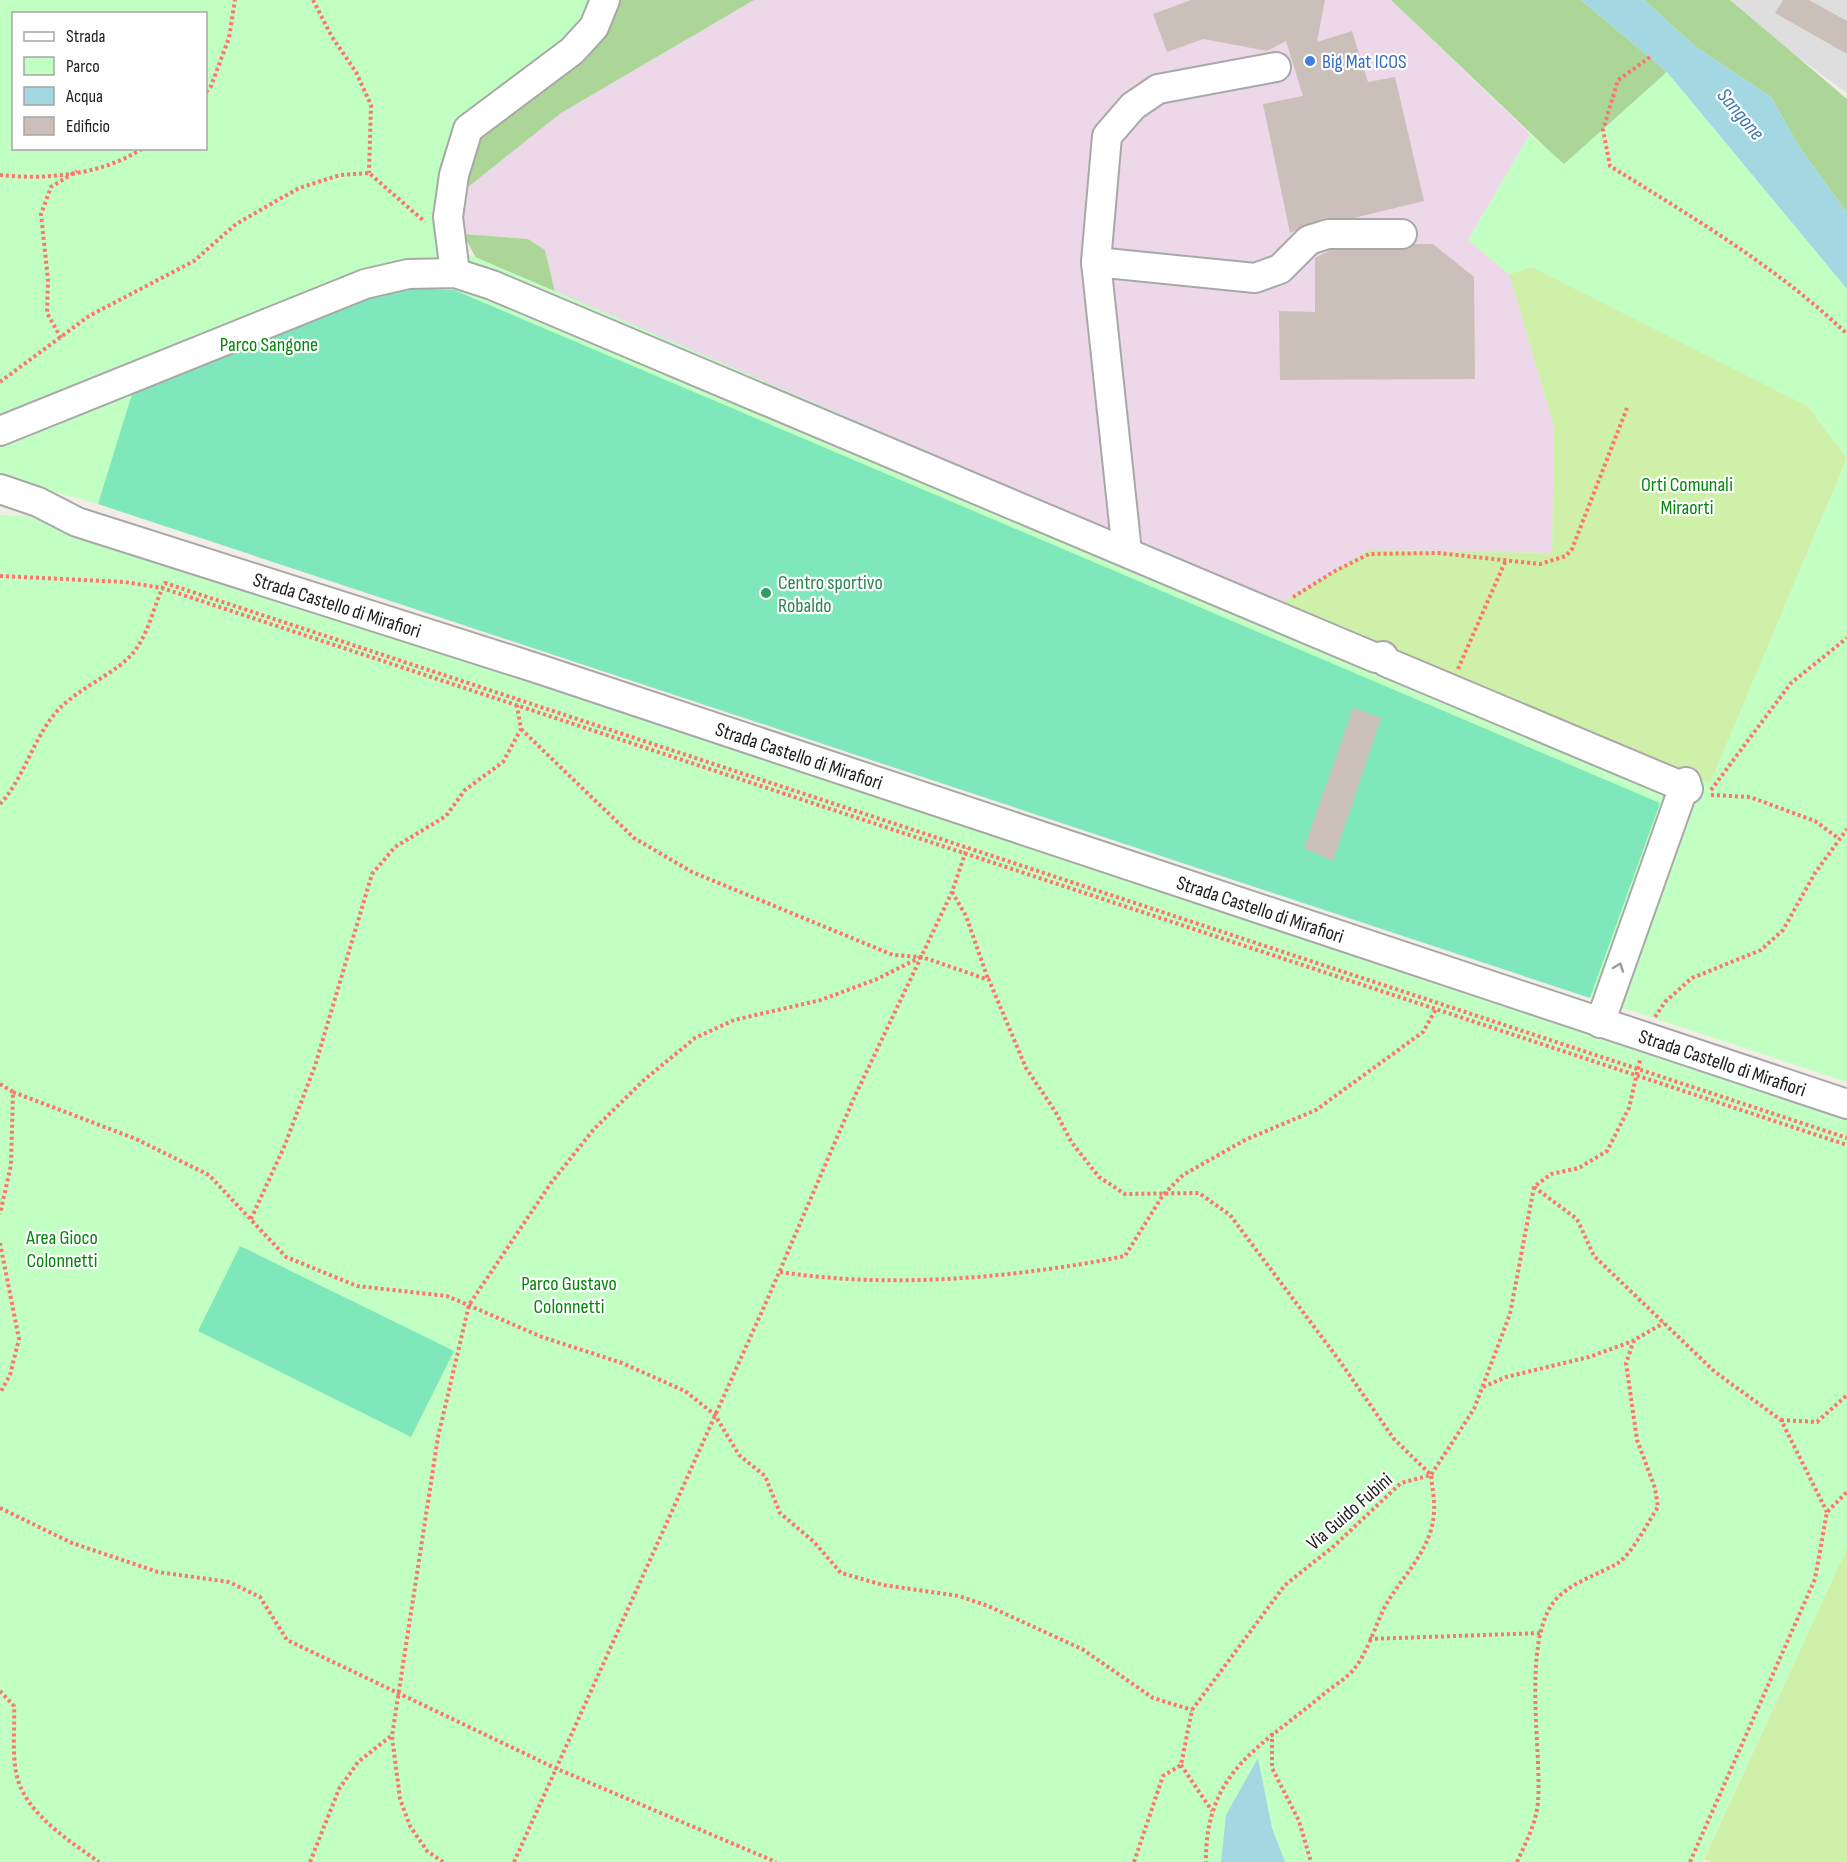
<svg xmlns="http://www.w3.org/2000/svg" width="1847" height="1862" font-family="'Sofia Sans Condensed',sans-serif">
<style>
.residential{fill:#dfdede}
.industrial{fill:#ecd8e9}
.grass{fill:#cff0a9}
.forest{fill:#acd598}
.park{fill:#c1ffc3;fill-rule:evenodd}
.pitch{fill:#7ee8ba}
.water{fill:#a3d8e3}
.building{fill:#cbc0b9}
.lines{fill:none;stroke-linecap:round;stroke-linejoin:round}
.minor-casing{stroke:#a8a8a8;stroke-width:32}
.path{stroke:#ff746b;stroke-width:4;stroke-dasharray:3 3;stroke-linecap:butt}
.minor{stroke:#fff;stroke-width:28}
.oneway{stroke:#9b9b9b}
.shop-dot{fill:#3f7fe0;stroke:#fff;stroke-width:2}
.leisure-dot{fill:#2e9e5b;stroke:#fff;stroke-width:2}
.labels{text-anchor:middle;stroke-width:4.5;stroke-linejoin:round;paint-order:stroke}
.shop-label{font-size:20px;fill:#366cbe;stroke:#fff;text-anchor:start}
.park-label{font-size:20px;fill:#028708;stroke:#fff}
.leisure-label{font-size:20px;fill:#27864d;stroke:#fff;text-anchor:start}
.street-label{font-size:20px;fill:#212121;stroke:#fff}
.water-label{font-size:21px;font-style:italic;fill:#3e78aa;stroke:#fff}
</style>
<rect width="100%" height="100%" fill="#f2eee7"/>
<path class="residential" d="M1730,0H1847V93L1773,39Z"/>
<path class="industrial" d="M754,0H1391L1530,134L1468,240L1509,274L1554,426L1552,553L1370,550L1281,603L555,292L545,250L528,239L463,234L458,222L463,191L561,113Z"/>
<path class="grass" d="M1532,267L1808,406L1847,458L1710,784L1281,603L1369,550L1552,553L1554,426L1509,274Z
M1847,1548V1862H1711L1704,1859Z"/>
<path class="forest" d="M613,0H754L561,113L463,191L480,131L571,71L592,52L606,35Z
M1391,0H1581L1667,72L1564,165Z
M1644,0H1730L1847,99V213L1798,145L1771,97L1696,47Z
M463,234L528,239L545,250L555,292L476,258Z"/>
<path class="park" d="M0,0H590L573,35L466,120L452,247L1285,605L1710,783L1847,459V1082L98,504L0,477ZM14,14H206V148H14Z
M1667,72L1847,289V458L1808,406L1532,267L1509,274L1468,240L1530,134L1564,164Z
M0,515L24,516L43,521L1847,1117V1548L1702,1862H0Z"/>
<path class="pitch" d="M410,288L454,290L1660,803L1590,998L98,504L133,391L367,298Z
M240,1246L454,1351L411,1437L198,1331Z"/>
<path class="water" d="M1581,0H1644L1696,47L1771,97L1798,145L1847,213V289L1667,72Z
M1258,1758L1272,1828L1285,1862H1221L1226,1815Z"/>
<path class="building" d="M1191,0H1325L1317,42L1352,31L1368,82L1395,77L1424,201L1354,218H1323L1290,233L1263,104L1303,96L1286,41L1267,51L1203,39L1167,52L1153,14Z
M1783,0H1809L1847,21V54L1775,13Z
M1414,244H1433L1474,277L1475,379L1280,380L1279,311L1315,312V258L1331,250H1402Z
M1353,708L1381,718L1333,861L1304,848Z"/>
<g class="lines">
<g class="minor-casing">
<g id="minor">
<path d="M1096,262L1255,278L1280,269L1309,240L1328,234H1402"/>
<path d="M455,273L448,217L454,175L468,129L572,51L594,27L605,0"/>
<path d="M0,431L365,284L408,274L455,273L492,285L1376,658L1383,656L1386,662L1679,785L1686,782L1688,789L1682,792L1679,785"/>
<path id="s1" d="M0,489L38,502L77,522L533,667L1847,1104"/>
<path d="M1127,552L1096,262L1107,136L1133,106L1158,89L1276,67"/>
<path d="M1600,1023L1682,792"/>
</g>
</g>
<path class="path" d="M313,0L332,37L356,72L371,105L369,173
M1650,57L1618,80L1603,130L1610,166C1692,217 1777,267 1847,334
M206,92L211,86L229,38L235,0
M0,175C46,180 103,175 143,148
M61,338L47,313L48,280L41,214L51,187L77,171
M0,382L89,316L194,261L236,224L299,188L340,175L369,173L425,222
M0,576L125,582L162,588L1847,1145
M1293,597L1335,571L1369,554L1438,553L1540,564L1566,556L1572,549L1627,408
M1458,669L1505,562
M521,729L634,838L692,872L893,955L922,957L989,980L1026,1068L1055,1111L1072,1143L1099,1177L1125,1194L1199,1193L1230,1215L1339,1360L1394,1439L1431,1475C1432,1487 1435,1500 1434,1511C1433,1548 1404,1574 1387,1603C1375,1624 1369,1651 1354,1669C1347,1678 1335,1685 1326,1692C1265,1745 1205,1768 1206,1862
M1711,790L1791,683L1847,638
M1711,795L1750,797L1815,821L1838,838
M0,804C26,776 33,736 60,708C78,689 119,671 133,653C150,632 153,606 165,583L1847,1138
M952,892L966,916L988,979
M1655,1017L1665,1002L1692,978L1761,950L1783,930L1815,873L1847,829
M0,1084L13,1092L11,1165L0,1214
M13,1092L136,1139L209,1175L286,1257L357,1286L447,1296L542,1337L622,1363L685,1391L715,1415L739,1455L765,1476L780,1513L814,1542L841,1573L883,1585L959,1596L988,1606L1082,1649L1153,1698L1192,1710
M1534,1187L1577,1219L1594,1256L1715,1372L1781,1420L1827,1512
M251,1219L284,1147L315,1066L372,874L395,847L446,816L465,790L503,762L521,729L517,706L519,699
M0,1243L19,1339L10,1375L0,1393
M780,1272C891,1289 1015,1278 1125,1256L1163,1195L1183,1175L1245,1140L1316,1110L1423,1032L1436,1009
M1483,1387L1506,1377L1589,1357L1633,1341
M1781,1420L1817,1422L1847,1395
M0,1508L72,1543L158,1572L229,1582L260,1597L287,1640L555,1768L776,1862
M1369,1639L1541,1633
M0,1691L14,1706C15,1727 12,1751 16,1772C23,1812 68,1840 99,1862
M1272,1733V1768L1299,1821L1311,1862
M1181,1765L1212,1811
M310,1862L339,1789L358,1762L391,1736
M443,1862L427,1851L410,1826L400,1799L392,1736L438,1437L469,1305L551,1183L594,1129L644,1080L695,1038L734,1020L821,1000L877,979L921,957
M514,1862L768,1298L854,1098L952,892L967,848
M1134,1862L1163,1776L1181,1765L1192,1710L1285,1585L1334,1546L1401,1483L1431,1475L1474,1409L1510,1314L1534,1187L1551,1174L1579,1168L1607,1151L1629,1108L1640,1060
M1517,1862C1526,1842 1536,1824 1538,1802C1542,1751 1522,1646 1553,1603C1568,1583 1598,1575 1618,1563C1631,1555 1649,1521 1658,1507L1655,1488L1637,1440L1626,1363L1634,1340L1664,1323
M1690,1862L1815,1579L1827,1512L1847,1492"/>
<use href="#minor" class="minor"/>
</g>
<defs><path id="oneway-chevron" d="M-2-3.5L2.5 0L-2 3.5" fill="none" stroke-width="1.6" stroke-linecap="round" stroke-linejoin="round" transform="scale(1.5)"/></defs>
<use class="oneway" href="#oneway-chevron" transform="translate(1619 967) rotate(-70)"/>
<circle class="shop-dot" cx="1310" cy="61" r="6"/>
<circle class="leisure-dot" cx="766" cy="593" r="6"/>
<g class="labels">
<g class="shop-label">
<text x="1322" y="68">Big Mat ICOS</text>
</g>
<g class="park-label">
<text x="269" y="351">Parco Sangone</text>
<text x="1687" y="491">Orti Comunali<tspan x="1687" dy="23">Miraorti</tspan></text>
<text x="62" y="1244">Area Gioco<tspan x="62" dy="23">Colonnetti</tspan></text>
<text x="569" y="1290">Parco Gustavo<tspan x="569" dy="23">Colonnetti</tspan></text>
</g>
<g class="leisure-label">
<text x="778" y="589">Centro sportivo<tspan x="778" dy="23">Robaldo</tspan></text>
</g>
<g class="street-label">
<text dy="7" stroke="none"><textPath href="#s1" startOffset="357">Strada Castello di Mirafiori</textPath></text>
<text dy="7" stroke="none"><textPath href="#s1" startOffset="843">Strada Castello di Mirafiori</textPath></text>
<text dy="7" stroke="none"><textPath href="#s1" startOffset="1329">Strada Castello di Mirafiori</textPath></text>
<text dy="7" stroke="none"><textPath href="#s1" startOffset="1816">Strada Castello di Mirafiori</textPath></text>
<text transform="translate(1349 1511) rotate(-41)" y="7">Via Guido Fubini</text>
</g>
<g class="water-label">
<text transform="translate(1741 114) rotate(50)" y="7">Sangone</text>
</g>
</g>
<rect x="12" y="12" width="195" height="138" fill="#ffffff" stroke="#a6a6a6" stroke-width="1.5"/>
<rect x="24" y="32" width="30" height="9" fill="#ffffff" stroke="#a6a6a6" stroke-width="1.5"/>
<text x="66" y="42" font-size="18" fill="#212121">Strada</text>
<rect x="24" y="57" width="30" height="18" fill="#c1ffc3" stroke="#a6a6a6" stroke-width="1.5"/>
<text x="66" y="72" font-size="18" fill="#212121">Parco</text>
<rect x="24" y="87" width="30" height="18" fill="#a3d8e3" stroke="#a6a6a6" stroke-width="1.5"/>
<text x="66" y="102" font-size="18" fill="#212121">Acqua</text>
<rect x="24" y="117" width="30" height="18" fill="#cbc0b9" stroke="#a6a6a6" stroke-width="1.5"/>
<text x="66" y="132" font-size="18" fill="#212121">Edificio</text>
</svg>
